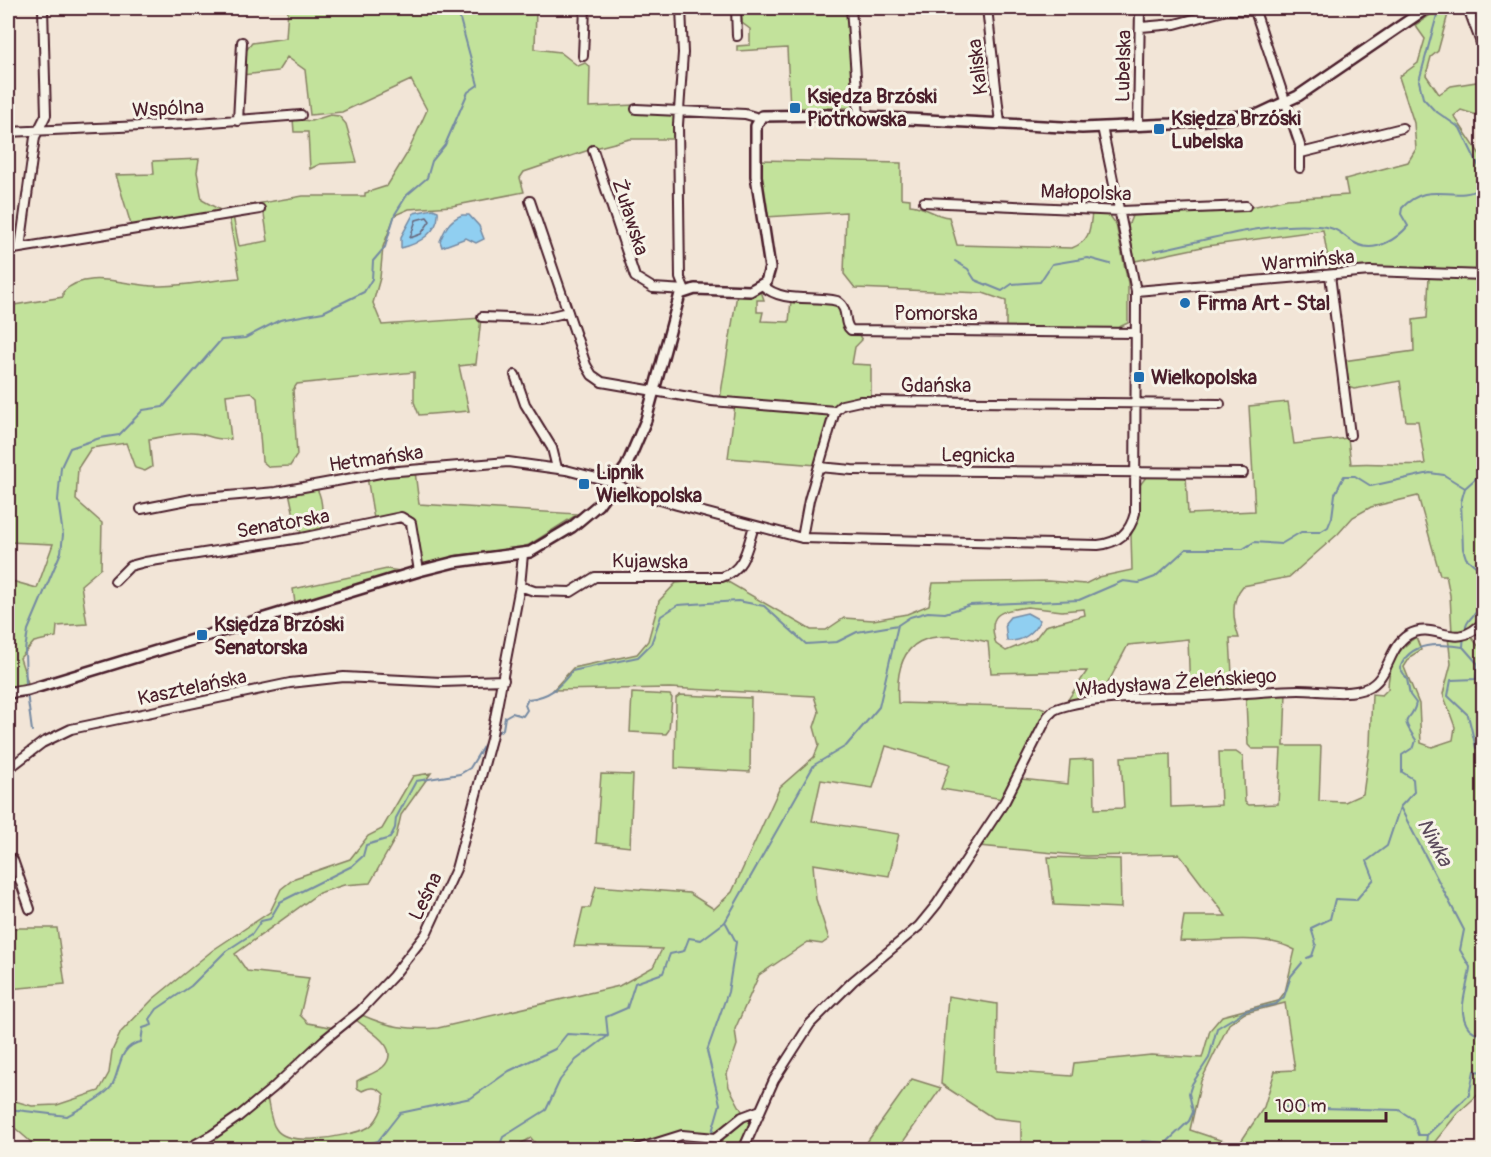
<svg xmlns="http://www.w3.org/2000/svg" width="1491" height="1157" font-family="Pangolin,sans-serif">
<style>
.green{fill:#c2e29b;stroke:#868063;stroke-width:1.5;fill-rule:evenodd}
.water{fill:#90cff1;stroke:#7489a2;stroke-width:1.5}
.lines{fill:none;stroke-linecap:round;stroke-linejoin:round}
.shore{stroke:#66657a;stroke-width:1.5}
.stream{stroke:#7489a2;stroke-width:2}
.minor-casing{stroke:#4a1f2b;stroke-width:12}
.tertiary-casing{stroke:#4a1f2b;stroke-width:14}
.minor{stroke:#f7f3e8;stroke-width:8}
.tertiary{stroke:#f7f3e8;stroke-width:9}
.poi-dot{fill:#1f6fb2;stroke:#f7f3e8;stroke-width:2}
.labels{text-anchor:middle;stroke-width:6;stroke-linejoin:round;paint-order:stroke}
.street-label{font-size:20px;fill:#4a1f2b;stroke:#f7f3e8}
.poi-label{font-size:20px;font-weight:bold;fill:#4a1f2b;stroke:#f7f3e8;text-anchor:start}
.water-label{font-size:21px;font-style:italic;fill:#5c4b5c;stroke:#f7f3e8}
</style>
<rect width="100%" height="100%" fill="#f2e5d7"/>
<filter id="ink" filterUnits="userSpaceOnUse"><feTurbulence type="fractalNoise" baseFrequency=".0167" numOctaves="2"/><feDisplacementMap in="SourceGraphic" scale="12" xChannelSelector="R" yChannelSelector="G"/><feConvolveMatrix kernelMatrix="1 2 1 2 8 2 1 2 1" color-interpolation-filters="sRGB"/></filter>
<g filter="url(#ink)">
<path class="green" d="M288,8H536L535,49L560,52L578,66L585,63L590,67L589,107L635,105L673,113L676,136L673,139H630L595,148L524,172L520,178L524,192L452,206L409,209L395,215L383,247L380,278L373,303L382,325L481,318L476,364L459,366L469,411L419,415L414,402V372L297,384L293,390L297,455L290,466L269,467L262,461L257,398L251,392L226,395L231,439C211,441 206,432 189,433C176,433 162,437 149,439L152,467L145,471L135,468L126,443L91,448L78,468L76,500L102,523L101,568L81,585L87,624L57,626L56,637L34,642L20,658L28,683L8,687V629L14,605L8,603L11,587L8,580L37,588L53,544L8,542V306L63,297V292C86,268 127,286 156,286C184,286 212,280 240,278L229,217L233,216L239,246L268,241L263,207L132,228L116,175L154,174L153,161L199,159L197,172L202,200L220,210L303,196H365V193L387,186L408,152L427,110L411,80L342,112L310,115L305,70L287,57L278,71L242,75L244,53L252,43L286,38Z
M741,8H848L855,94L853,95L852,108H790L787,48L737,51V46L750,45V29L742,23Z
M1441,8H1454L1448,14L1438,51L1431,57L1426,75L1439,94L1451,86L1483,81V117L1461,110L1454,116L1483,159V271L1380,267L1330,271L1323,230L1207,246L1135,261L1128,226L1132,216L1247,208L1287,199L1348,195L1345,179L1408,162L1416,149L1414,123L1399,77L1418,63L1425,39L1415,25Z
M330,115L339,116L346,124L357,162L320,164L310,169L308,132H294L293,119L311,121Z
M759,160L901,163V198L910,199V205C925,206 934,216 949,217L957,245L1072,248C1090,241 1090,230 1092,212L1108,213L1116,224L1128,283V323L1115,329L1006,328V301L983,293L855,288L844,274L846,212L766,217Z
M1429,276L1483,278L1484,616L1470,630L1452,633L1450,595L1446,575H1440L1418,496L1371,507L1353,517L1338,534L1289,577L1243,586C1230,601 1233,620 1239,638H1230L1233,692L1190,695L1188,639L1128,645L1100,698L1067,701L1087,671L991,673L988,642C931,629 893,634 898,703L1040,707L1046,709V714L1003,799L941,789L950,764L886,746L873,788L821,780L812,821L899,834L889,876L813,864L816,899L829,939L822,944L808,942L759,975L735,1029L737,1045L727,1074L729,1087L743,1113L717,1135L686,1132L627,1150L540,1149L531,1138L509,1150H205L203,1143L267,1097C269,1106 270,1121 276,1129C288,1148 347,1136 365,1129C377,1125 385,1105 384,1094C377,1087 371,1086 362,1091L357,1088V1081C365,1076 376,1073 383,1067C403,1048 368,1030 356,1020L362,1015C388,1027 409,1030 438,1028L619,986L653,967L662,949L574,946L583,908H590L596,886L689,893L714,909L732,892L780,787L814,757L819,745L814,727L819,712L814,696L670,688L553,690L573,668L637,654L648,641L659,601L676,583L723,579L811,630H826L844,618L873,620L907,614L929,605L933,583L1048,581L1085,584L1099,577L1132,570L1131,535L1139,516L1140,485L1146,477L1186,475L1188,514L1255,511L1249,406L1288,402L1294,444L1348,438L1351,464C1376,462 1400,466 1425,464L1418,421H1406L1400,381L1354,389L1348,387L1343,361L1414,351L1413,320L1427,318ZM1027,607L1062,611L1084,609L1085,615L1045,626L1035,639L1006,651L996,644C986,612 1001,611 1027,607Z
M761,291L764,300H757V312H763L761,321L789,322L791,300L836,304L841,306L845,325L857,332L862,340L855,347L852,364L871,365V399L844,401L832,407L720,399L737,294Z
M735,405L828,413L830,416L817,465L728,458Z
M415,471L419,504L578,514L529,545L503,552L458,555L419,566L411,517L401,515L374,519L367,477Z
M315,486C324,497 322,517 322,530L303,535L296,525L289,492Z
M387,569L400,571L295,603L293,589Z
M1416,637L1421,650L1411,656L1404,667L1419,704L1421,743L1432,747L1453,740L1455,727L1443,694L1451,664L1448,637L1472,638L1484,653L1483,1090L1457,1114L1429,1149H1021V1121L993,1118L941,1084L948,996L997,1004L996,1071L1072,1076L1074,1063L1151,1055L1202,1058L1210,1030L1222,1016L1278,1001L1285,992L1295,950C1262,932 1216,943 1180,941L1184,916H1226L1179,854L1086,856L979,846L1021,779L1068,784L1070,760L1094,759L1095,809L1124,808L1121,757L1170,754L1171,807L1221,805L1219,752H1236L1243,757L1245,802L1249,805L1278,804L1281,749H1252L1248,745L1246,700L1250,696L1286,693L1284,746H1321L1319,801L1345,802L1363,794L1370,744L1372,694L1382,695L1388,689C1388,666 1397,649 1416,637ZM1285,1003L1295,1070L1275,1071L1264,1107L1238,1146L1190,1130L1201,1081L1229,1024L1245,1013Z
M632,693L670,695L672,698L669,730L666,734L630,732Z
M680,695L751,698L750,772L675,768L676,698Z
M431,773L401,815L396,837L370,883L344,885L319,893L235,954L247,971L309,978L300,1015L308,1023L335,1028L238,1113L182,1149H39L9,1123L8,1099L32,1106L57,1105L99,1091L109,1073L112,1051L121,1032L153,999L213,950L270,912L281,889L295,878L350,859L368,836L382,829L413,776Z
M601,774L633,775L630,847L596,843Z
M1048,857L1120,859L1121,908L1054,905Z
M8,928H57L65,984L8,989Z
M912,1079L941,1088L898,1149H862Z
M749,1118L752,1121L739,1149L687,1150L689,1136C698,1137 709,1141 718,1140C731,1138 737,1122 749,1118Z"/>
<path class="water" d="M433,209L438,211C440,231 419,244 401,248V237L414,213Z
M462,215H469L479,226L484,239L476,243L466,238L442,247L440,241C445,229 449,220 462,215Z
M1027,613L1040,620C1033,634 1023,642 1007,641L1005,623L1010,617Z"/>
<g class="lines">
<path class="shore" d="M427,217L430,221L421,234L410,238L416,220Z"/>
<path class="stream" d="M1437,15L1419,81L1423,98L1434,110L1460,128L1484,177
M1154,251C1208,240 1263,222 1318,226C1344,228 1342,238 1359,245C1376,252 1397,239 1408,226L1401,214L1402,208C1430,178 1453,205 1484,187
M955,261L968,269L975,280L1002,291L1012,284L1040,282L1052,264L1088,258L1110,264
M1482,272L1484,262
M1482,277L1484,319
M1484,364L1479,371L1484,385
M1484,444L1481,456L1483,472L1465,488L1461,502L1463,549L1466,558L1484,573
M1484,605C1466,621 1464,624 1463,647L1478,664L1476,679L1451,680L1448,696L1468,715L1476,748L1484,750
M26,687L25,650L28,630L61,552L63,535L58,500L61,467L70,448L100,438L119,435L143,410L163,407L221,340L245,338L280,320L323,312L364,292L372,279L373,261L385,247L395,214L407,195L427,178L432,161L445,145L468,92L478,85L457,8
M27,693L32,731
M494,735L503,729L505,717L512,713L523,716L527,710L525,705L528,699C549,697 559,688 572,671L638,657L651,644L661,616L678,605L738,601L764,606L806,644L837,642L857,632L898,625L910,617L928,612L945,613L970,605L1079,600L1123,581L1139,583L1155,577L1186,549H1243L1254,542L1281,544L1301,532H1320L1328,527L1332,517L1335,494L1344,476H1355L1371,486L1430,473L1444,475L1465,488
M1400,807L1464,930L1460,950L1470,967C1469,985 1455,1011 1469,1028C1474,1033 1479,1033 1484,1040
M1307,958L1312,956L1316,944L1311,928L1330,919L1335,899L1356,900L1374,879L1367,861L1387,846L1400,807L1414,792L1413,779L1402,772V755L1414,747L1416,740C1397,712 1411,726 1416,703L1410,695L1407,679L1400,668C1410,640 1440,644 1463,647
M1282,1107L1399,1110L1413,1119L1418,1135H1427
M8,1109L67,1116C78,1110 104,1097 111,1087C121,1072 117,1046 141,1042L143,1028L152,1025L150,1019L157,1009L191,986L226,951L252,934L261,921L270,919L280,902L352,866L363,856L366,845L390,838L395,828L396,818L416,781L460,774L470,768L487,740
M712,1132L720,1104L707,1051L728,992L736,942L726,923
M1418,1148L1426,1143L1427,1135L1469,1095L1474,1071L1484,1072
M348,1150L378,1141L400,1113L471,1098L509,1071L555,1049L567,1034L607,1036
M498,1150L503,1137L546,1110L560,1080L576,1060L608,1036L606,1017L627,1008L635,983L663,973L670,954L684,951L689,938L701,940L725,922L814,765L846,746L879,707L898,625
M709,1150L710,1144
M1142,1150L1139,1145L1142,1141L1166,1143L1189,1121L1193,1112L1189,1093L1192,1084L1209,1058L1217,1028L1245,1011L1276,1004L1284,997L1291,976L1302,963"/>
<g class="minor-casing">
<path id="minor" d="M736,8L737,36
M851,8L859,117
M987,8L1000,123
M1254,8L1300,145V168
M1468,8L1484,51
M1141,27L1175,24L1227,10L1256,11
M583,56L585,8
M636,109L745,114L759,118
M238,121L242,42
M1138,126L1140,8
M8,132L186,124L301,115
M593,150L635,277L653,288L685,290L680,278L678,125L683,53L681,8
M1301,153L1402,128
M530,201L586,365L592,375L602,382L712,401L835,411L842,405L860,401L1220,404
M924,202L1121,211L1246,206
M20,248L260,209
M8,250L20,248L35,137L46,115L43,8
M1330,275L1350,435
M762,285C783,304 812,295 837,301C850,309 842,323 851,330L1135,333
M1136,291L1370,271L1484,275
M482,317L539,319L568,312
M515,375L525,404L552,448L557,468
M819,467L852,470L1243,473
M141,509L192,499L276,492L386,472L508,462L566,470L616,483L627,490L677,505L802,538L1098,545C1118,543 1130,533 1135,513L1136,291L1102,127
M802,538L809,500L835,411
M115,581L130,566L145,562L301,538L401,517L411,523L419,571
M520,586L534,591L571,592L595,577H722C745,570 747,547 754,526
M8,769L42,743L71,729L290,683L344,677L441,682L504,680
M8,857L13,860L30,909
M185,1150L212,1135L238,1117L273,1088L324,1040L360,1011L393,976L426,934L456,869L491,739L520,586L523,554
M634,1150L682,1135L716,1138L742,1117L758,1111
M743,1150L774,1080L810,1024L853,981L919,926L937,904L1005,801L1048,716L1054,710C1087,695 1165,698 1203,696C1235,695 1267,690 1299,690C1319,690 1348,696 1367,688C1389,679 1388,647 1408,635C1437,619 1454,654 1484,621"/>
</g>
<g class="tertiary-casing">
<path id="tertiary" d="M8,693L28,690L419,571L455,562L530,552L572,527L598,505L626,467L646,420L680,294L695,289L750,291L766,282L770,268L756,176V126L762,116L829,115L1082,128L1172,124L1259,114L1298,96L1427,8"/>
</g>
<use href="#minor" class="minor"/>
<use href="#tertiary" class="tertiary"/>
</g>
</g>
<g class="poi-dot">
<rect x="789" y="102" width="12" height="12" rx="3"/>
<rect x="1153" y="123" width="12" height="12" rx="3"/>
<circle cx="1185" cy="303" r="6"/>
<rect x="1133" y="371" width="12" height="12" rx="3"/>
<rect x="578" y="478" width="12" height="12" rx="3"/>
<rect x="196" y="629" width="12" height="12" rx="3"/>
</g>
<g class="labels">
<g class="street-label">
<text transform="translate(1123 66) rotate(-89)" y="7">Lubelska</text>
<text transform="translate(977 67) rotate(-97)" y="7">Kaliska</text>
<text transform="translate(168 108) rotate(-3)" y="7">Wspólna</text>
<text transform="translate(1086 192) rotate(2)" y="7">Małopolska</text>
<text transform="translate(631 217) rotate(72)" y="7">Żuławska</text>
<text transform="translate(1308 260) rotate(-5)" y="7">Warmińska</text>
<text x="936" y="320">Pomorska</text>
<text x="936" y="392">Gdańska</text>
<text transform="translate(978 455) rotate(1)" y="7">Legnicka</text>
<text transform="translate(376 458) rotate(-8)" y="7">Hetmańska</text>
<text transform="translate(283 523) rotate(-10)" y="7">Senatorska</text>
<text transform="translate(650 561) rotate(1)" y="7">Kujawska</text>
<text transform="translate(1176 682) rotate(-4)" y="7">Władysława Żeleńskiego</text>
<text transform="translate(192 687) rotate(-12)" y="7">Kasztelańska</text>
<text transform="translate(425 896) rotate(-64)" y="7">Leśna</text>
</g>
<g class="poi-label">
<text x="807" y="103">Księdza Brzóski<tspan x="807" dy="23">Piotrkowska</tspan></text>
<text x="1171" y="125">Księdza Brzóski<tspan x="1171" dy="23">Lubelska</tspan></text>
<text x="1197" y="310">Firma Art - Stal</text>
<text x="1151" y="384">Wielkopolska</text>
<text x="596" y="479">Lipnik<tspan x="596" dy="23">Wielkopolska</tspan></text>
<text x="214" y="631">Księdza Brzóski<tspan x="214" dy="23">Senatorska</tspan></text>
</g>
<g class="water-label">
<text transform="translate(1435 842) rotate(62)" y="7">Niwka</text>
</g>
</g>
<rect width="1491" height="1157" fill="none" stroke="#f7f3e8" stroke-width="30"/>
<rect x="15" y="15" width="1461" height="1127" fill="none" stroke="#4a1f2b" stroke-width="2" filter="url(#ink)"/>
<path d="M1266 1112v9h120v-9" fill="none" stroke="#4a1f2b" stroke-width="3"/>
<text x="1275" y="1112" font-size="18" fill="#4a1f2b" stroke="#f7f3e8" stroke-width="4.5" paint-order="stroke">100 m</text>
</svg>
